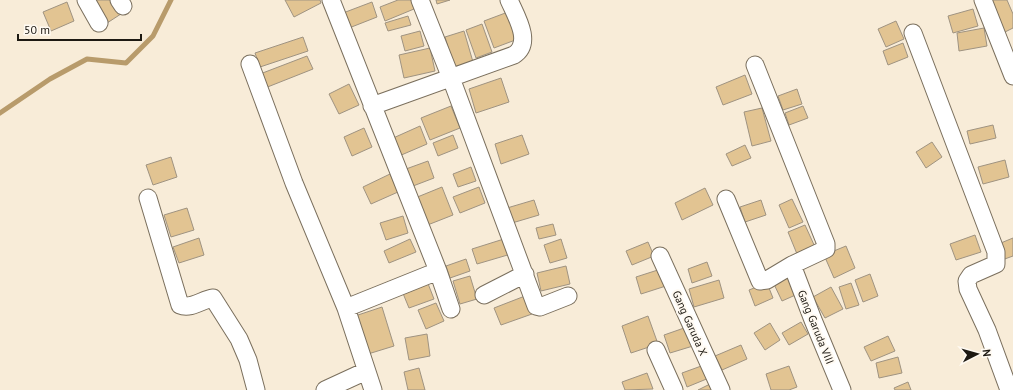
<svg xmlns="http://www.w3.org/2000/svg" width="1013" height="390" font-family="'PT Sans',sans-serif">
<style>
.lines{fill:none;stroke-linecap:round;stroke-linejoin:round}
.stream{stroke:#b89b6b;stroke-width:5}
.building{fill:#e2c492;stroke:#9f9381}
.street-casing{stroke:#7a6f5d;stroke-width:19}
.street{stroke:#fff;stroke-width:17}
.labels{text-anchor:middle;stroke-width:4;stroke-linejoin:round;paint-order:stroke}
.street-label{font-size:11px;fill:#1d1912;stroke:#fffaf2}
</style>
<rect width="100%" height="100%" fill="#f8ecd8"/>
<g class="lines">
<path class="stream" d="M0,113L50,79L87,59L126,63L153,36L171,0"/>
</g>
<path class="building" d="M92,0H116L124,12L104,25Z
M285,0H320L321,3L294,17Z
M398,0H411L414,9L385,21L380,7Z
M436,0H450L437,4Z
M992,0H1007L1013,14V28L1003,33L990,1Z
M67,2L74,21L51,31L43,12Z
M372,2L377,17L349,28L343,13Z
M973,9L978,26L953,33L948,16Z
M508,12L518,39L494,48L484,21Z
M408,16L411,25L388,31L385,23Z
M896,21L904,39L886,47L878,29Z
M482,24L492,52L476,58L466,30Z
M984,28L987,46L959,51L957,33Z
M420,31L424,46L405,51L401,36Z
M464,31L473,62L454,67L445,37Z
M303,37L308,51L260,67L255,53Z
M903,43L908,57L888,65L883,51Z
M430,48L435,71L404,78L399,55Z
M307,56L313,69L265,88L260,74Z
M745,75L752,94L723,105L716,87Z
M501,78L509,102L476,113L469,89Z
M349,84L359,105L339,114L329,94Z
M797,89L802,104L783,110L778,96Z
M451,106L460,128L430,140L421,118Z
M803,106L808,118L789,125L785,113Z
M762,108L771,141L752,146L744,112Z
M993,125L996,138L970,144L967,131Z
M420,126L427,144L399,156L391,139Z
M364,128L372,147L352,156L344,137Z
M453,135L458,148L438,156L433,143Z
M522,135L529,154L501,164L495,144Z
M932,142L942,157L926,168L916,152Z
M745,145L751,158L732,166L726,154Z
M171,157L177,177L153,185L146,165Z
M1005,160L1009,177L983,184L978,167Z
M428,161L434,178L413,186L406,169Z
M471,167L476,181L458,187L453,174Z
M390,174L398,192L371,204L363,187Z
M442,187L453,215L425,226L415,198Z
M479,187L485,203L460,213L453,197Z
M705,188L713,205L682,220L675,203Z
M792,199L803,222L789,228L779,205Z
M534,200L539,215L512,223L507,208Z
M761,200L766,215L745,222L740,207Z
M187,208L194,230L171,237L164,215Z
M403,216L408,233L386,240L380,223Z
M553,224L556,235L539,239L536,228Z
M805,225L815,247L797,254L788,232Z
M975,235L981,252L956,260L950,244Z
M199,238L204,255L179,263L173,247Z
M507,238L511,254L477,264L472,249Z
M1013,238V256L1002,260L996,245Z
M410,239L416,252L389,263L384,251Z
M561,239L567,258L550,263L544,245Z
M648,242L654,256L632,265L626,251Z
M846,246L855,268L834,278L824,255Z
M466,259L470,271L450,278L446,266Z
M707,262L712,276L692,283L688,269Z
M566,266L570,284L541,291L537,273Z
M664,268L669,285L641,294L636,277Z
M791,272L800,293L782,301L772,280Z
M870,274L878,296L863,302L855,280Z
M470,276L477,299L460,304L453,281Z
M719,280L724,298L694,307L689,289Z
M427,281L434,299L409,308L402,291Z
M767,283L773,298L755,306L749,290Z
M851,283L859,305L846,309L839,287Z
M831,287L843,309L825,318L813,297Z
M525,296L532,314L501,325L494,308Z
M436,303L444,321L426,329L418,310Z
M382,307L394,346L368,354L355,316Z
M648,316L658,344L631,353L622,326Z
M801,322L808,334L789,345L782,333Z
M770,323L780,340L765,350L754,333Z
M687,327L693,346L670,353L664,335Z
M427,334L430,356L409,360L405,338Z
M888,336L895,351L871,361L864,347Z
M741,345L747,359L722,370L715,356Z
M898,357L902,373L879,378L876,363Z
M704,365L709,378L687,387L682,373Z
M789,366L797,387L789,390H771L766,374Z
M419,368L425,390H408L404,372Z
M647,373L653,389L625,390L622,382Z
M908,382L911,390H895L894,388Z
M710,384L713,390H698Z"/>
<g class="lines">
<g class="street-casing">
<path id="street" d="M86,0L99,23
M119,0L123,6
M331,0L438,271L451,309
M420,0L451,78L536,306L540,307L568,296
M983,0L1013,76
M913,33L996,252V264L971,275L967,281L968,289L987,330L1009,390
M250,64L294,183L346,308L373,390
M372,106L514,55C533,43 516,16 509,0
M148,198L180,305C191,310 203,299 213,298L239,339L248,360L256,390
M726,199L760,281L767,280L792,265L826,249V244L755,65
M660,256L721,390
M792,265L813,320L842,390
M484,295L525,274
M346,308L438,271
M656,350L674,390
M325,390L364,372L366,369"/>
</g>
<use href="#street" class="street"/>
</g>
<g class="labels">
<g class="street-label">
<text transform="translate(690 323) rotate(66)" y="4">Gang Garuda X</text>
<text transform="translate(816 327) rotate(68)" y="4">Gang Garuda VIII</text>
</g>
</g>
<g transform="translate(977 354) rotate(84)" stroke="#fffaf2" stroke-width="3" paint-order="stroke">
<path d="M0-3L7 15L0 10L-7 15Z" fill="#1d1912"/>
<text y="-6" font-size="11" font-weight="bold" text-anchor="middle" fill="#1d1912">N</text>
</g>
<path d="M18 34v6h123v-6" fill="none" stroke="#1d1912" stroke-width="2"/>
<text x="24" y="34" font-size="12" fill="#1d1912" stroke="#fffaf2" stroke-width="3" paint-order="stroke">50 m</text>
</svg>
